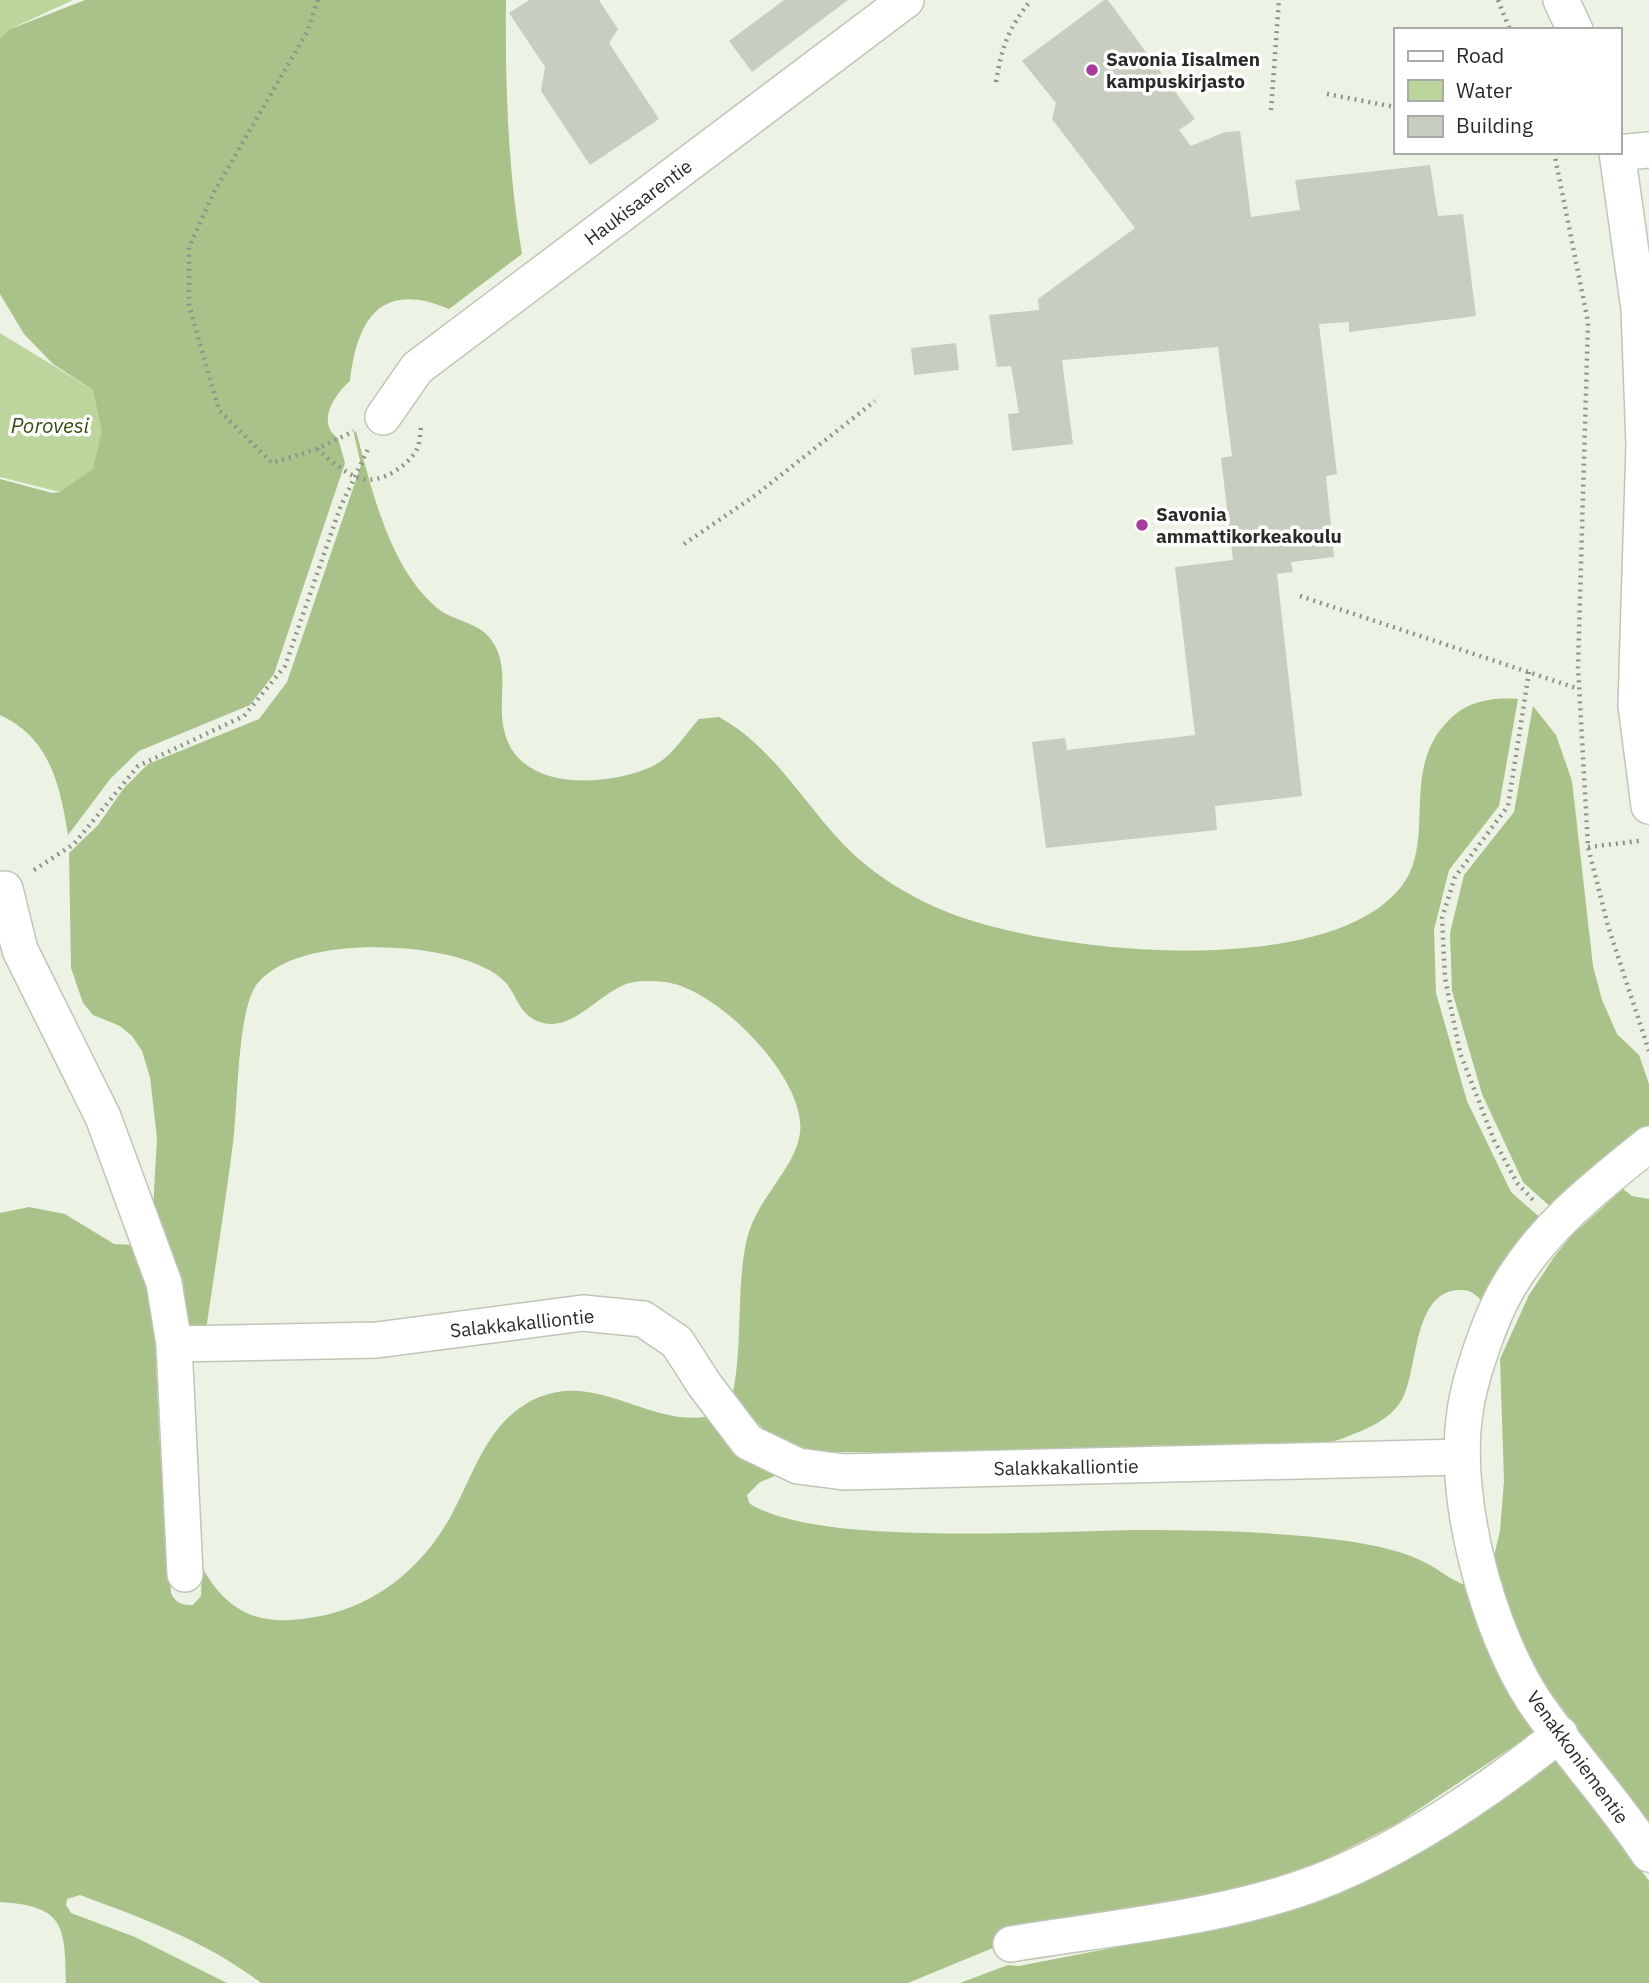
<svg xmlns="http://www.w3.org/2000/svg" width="1649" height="1983" font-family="'IBM Plex Sans',sans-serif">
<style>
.forest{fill:#a9c28a}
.water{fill:#bbd59c}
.building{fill:#c7cec0}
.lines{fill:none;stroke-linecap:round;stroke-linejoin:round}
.street-casing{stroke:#bfc6b7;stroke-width:38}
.path{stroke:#8e9389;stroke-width:4.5;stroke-dasharray:2 5;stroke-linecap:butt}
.street{stroke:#fff;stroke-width:35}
.poi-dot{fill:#a73c9c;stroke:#fff;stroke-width:2.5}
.labels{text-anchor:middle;stroke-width:7;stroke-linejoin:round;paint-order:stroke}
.poi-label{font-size:19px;font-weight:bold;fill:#292c26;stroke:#fff;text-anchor:start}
.street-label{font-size:19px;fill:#292c26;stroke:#fff}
.water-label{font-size:21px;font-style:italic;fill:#354c0f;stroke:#fff}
</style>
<rect width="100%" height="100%" fill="#ecf3e4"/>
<path class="forest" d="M85,0H506C505,86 508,170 522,254L449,309C381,280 357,319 350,381C334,395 316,423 338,438L345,463L274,674L250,705L139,751L111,778L68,835C60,785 50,738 0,715V479L52,493L60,492L93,390L53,364L24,334L0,294V38L8,30Z
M356,431C372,490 389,567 437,608C456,623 481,621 494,644C511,672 495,707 506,737C524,792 608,786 651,767C674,756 683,736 699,719L719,717C768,744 797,792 833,833C861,866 900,892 940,909C1039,953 1325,983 1401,887C1438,840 1398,769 1450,719C1468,701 1493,697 1518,699L1499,806L1449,870L1434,930L1436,993L1467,1101L1511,1192L1543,1220L1487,1308C1479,1297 1473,1289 1458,1290C1411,1293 1419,1373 1401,1401C1388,1422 1365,1429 1344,1438C1311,1451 1214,1445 1174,1445C1118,1446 1061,1453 1004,1454C941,1454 877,1452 813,1452C768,1438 760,1430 733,1392C743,1343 736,1293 746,1243C755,1199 795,1170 800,1133C807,1079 717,988 665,982C652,981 639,980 626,984C599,994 571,1033 540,1022C521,1016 518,999 507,984C495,970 473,962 456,957C405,943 294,938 257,984C237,1010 238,1106 233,1143C225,1206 215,1268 206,1330L188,1332L183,1280L153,1209L157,1138L150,1077L142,1051L132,1036L120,1026L93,1015L83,1003L71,968L69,853L98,825L124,788L148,764L259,719L287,682L361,465L354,434Z
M1533,706L1556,735L1572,781L1593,966L1602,1000L1617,1034L1639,1055L1649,1084V1129L1553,1209L1523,1182L1482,1094L1452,991L1450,933L1464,875L1514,812Z
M1623,1189L1632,1196L1649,1199V1825L1543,1682L1527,1655L1492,1564L1500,1531L1504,1481L1500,1359L1529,1295L1554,1257L1571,1236Z
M29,1207L65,1214L114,1244L134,1245L153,1287L159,1432L171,1593C176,1603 181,1605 193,1605L201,1596L202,1567C221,1602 248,1623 290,1620C362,1616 416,1578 451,1516C475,1472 489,1416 542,1396C601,1374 652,1428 711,1416L780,1474L760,1482L747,1495L749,1503C815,1548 1058,1530 1146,1530C1213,1530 1281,1532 1347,1541C1373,1545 1405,1551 1428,1564C1441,1571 1451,1580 1465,1585C1480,1639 1508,1684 1538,1730L1398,1823L1325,1860L1238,1890L1000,1945L908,1983H261C208,1942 142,1918 80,1895L67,1899L66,1905L71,1913L135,1937L227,1983H66C65,1925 64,1906 0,1902V1213Z
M1556,1755L1649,1881V1983H960L1008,1965L1019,1966L1245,1922Z"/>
<path class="water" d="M0,0H73L8,30L0,38Z
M0,333L93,390L102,431L93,469L60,492L0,477Z"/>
<path class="building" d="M529,0H599L618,29L609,43L659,119L590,165L541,91L545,67L509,13Z
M784,0H848L752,72L729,41Z
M1104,0H1108L1195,119L1179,130L1191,146L1225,132L1240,131L1251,217L1300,210L1295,180L1430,165L1438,216L1463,214L1476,316L1349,332V322L1319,324L1337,474L1326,476L1334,557L1291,562L1293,572L1277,574L1302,796L1215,806L1217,830L1046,848L1032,742L1065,738L1067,750L1195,735L1175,567L1233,560L1221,458L1232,456L1218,347L1062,360L1073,444L1012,451L1008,414L1019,413L1011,366L997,367L989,315L1039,310L1038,299L1135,228L1052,119L1056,103L1022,61Z
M956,343L959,370L914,375L911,348Z"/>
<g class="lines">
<g class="street-casing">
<path id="street" d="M1561,0L1575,30
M1617,152L1639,309L1644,444L1636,705L1649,806
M1617,153L1649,150
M383,417L417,368L906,0
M5,889L20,950L103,1117L164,1283L174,1344L185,1574
M1649,1144C1595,1187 1540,1230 1506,1291C1490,1319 1469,1380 1465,1412C1452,1498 1487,1629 1534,1701C1570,1754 1614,1801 1649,1854
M174,1344L377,1340L583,1313L643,1319L677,1342L704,1384L748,1442L798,1466L844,1472L1462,1457
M1011,1944C1114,1927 1235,1917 1331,1877C1413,1843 1491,1789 1560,1734"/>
</g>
<path class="path" d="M318,0L307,32L214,192L189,247V305L219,410L272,463L317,449L354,431
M1498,0L1510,30
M996,82C1002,46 1008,29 1031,0
M1327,94L1395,107
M1271,110L1279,0
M1554,152L1588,322L1578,667L1588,847L1608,926L1649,1051
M317,449C330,460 345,474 362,479C381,484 409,465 417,449C420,443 420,434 421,427
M684,544L753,497L875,401
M1300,596L1579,689
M1529,672L1508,806L1455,877L1442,918L1445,978L1460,1053L1494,1140L1517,1183L1533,1200
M1588,847L1639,841
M34,870L74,844L138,766L244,716L285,666L340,508L369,447"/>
<use href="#street" class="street"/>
</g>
<g class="poi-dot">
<circle cx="1092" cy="70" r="7"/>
<circle cx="1142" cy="525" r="7"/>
</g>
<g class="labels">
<g class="poi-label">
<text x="1106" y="66">Savonia Iisalmen<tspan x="1106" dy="22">kampuskirjasto</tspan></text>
<text x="1156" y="521">Savonia<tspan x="1156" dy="22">ammattikorkeakoulu</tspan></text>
</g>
<g class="street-label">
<text transform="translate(638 202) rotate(-37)" y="7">Haukisaarentie</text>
<text transform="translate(522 1323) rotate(-6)" y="7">Salakkakalliontie</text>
<text transform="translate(1066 1467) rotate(-1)" y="7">Salakkakalliontie</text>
<text transform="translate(1578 1757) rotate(54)" y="7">Venakkoniementie</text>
</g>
<g class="water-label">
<text x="50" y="433">Porovesi</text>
</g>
</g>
<rect x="1394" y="28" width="228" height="126" fill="#ffffff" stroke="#a9aba8" stroke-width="2"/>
<rect x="1408" y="51" width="35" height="10" fill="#ffffff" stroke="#a9aba8" stroke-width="2"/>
<text x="1456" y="63" font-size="21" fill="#292c26">Road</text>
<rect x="1408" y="80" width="35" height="21" fill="#bbd59c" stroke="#a9aba8" stroke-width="2"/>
<text x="1456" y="98" font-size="21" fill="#292c26">Water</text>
<rect x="1408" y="116" width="35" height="21" fill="#c7cec0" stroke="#a9aba8" stroke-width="2"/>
<text x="1456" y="133" font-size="21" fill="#292c26">Building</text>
</svg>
